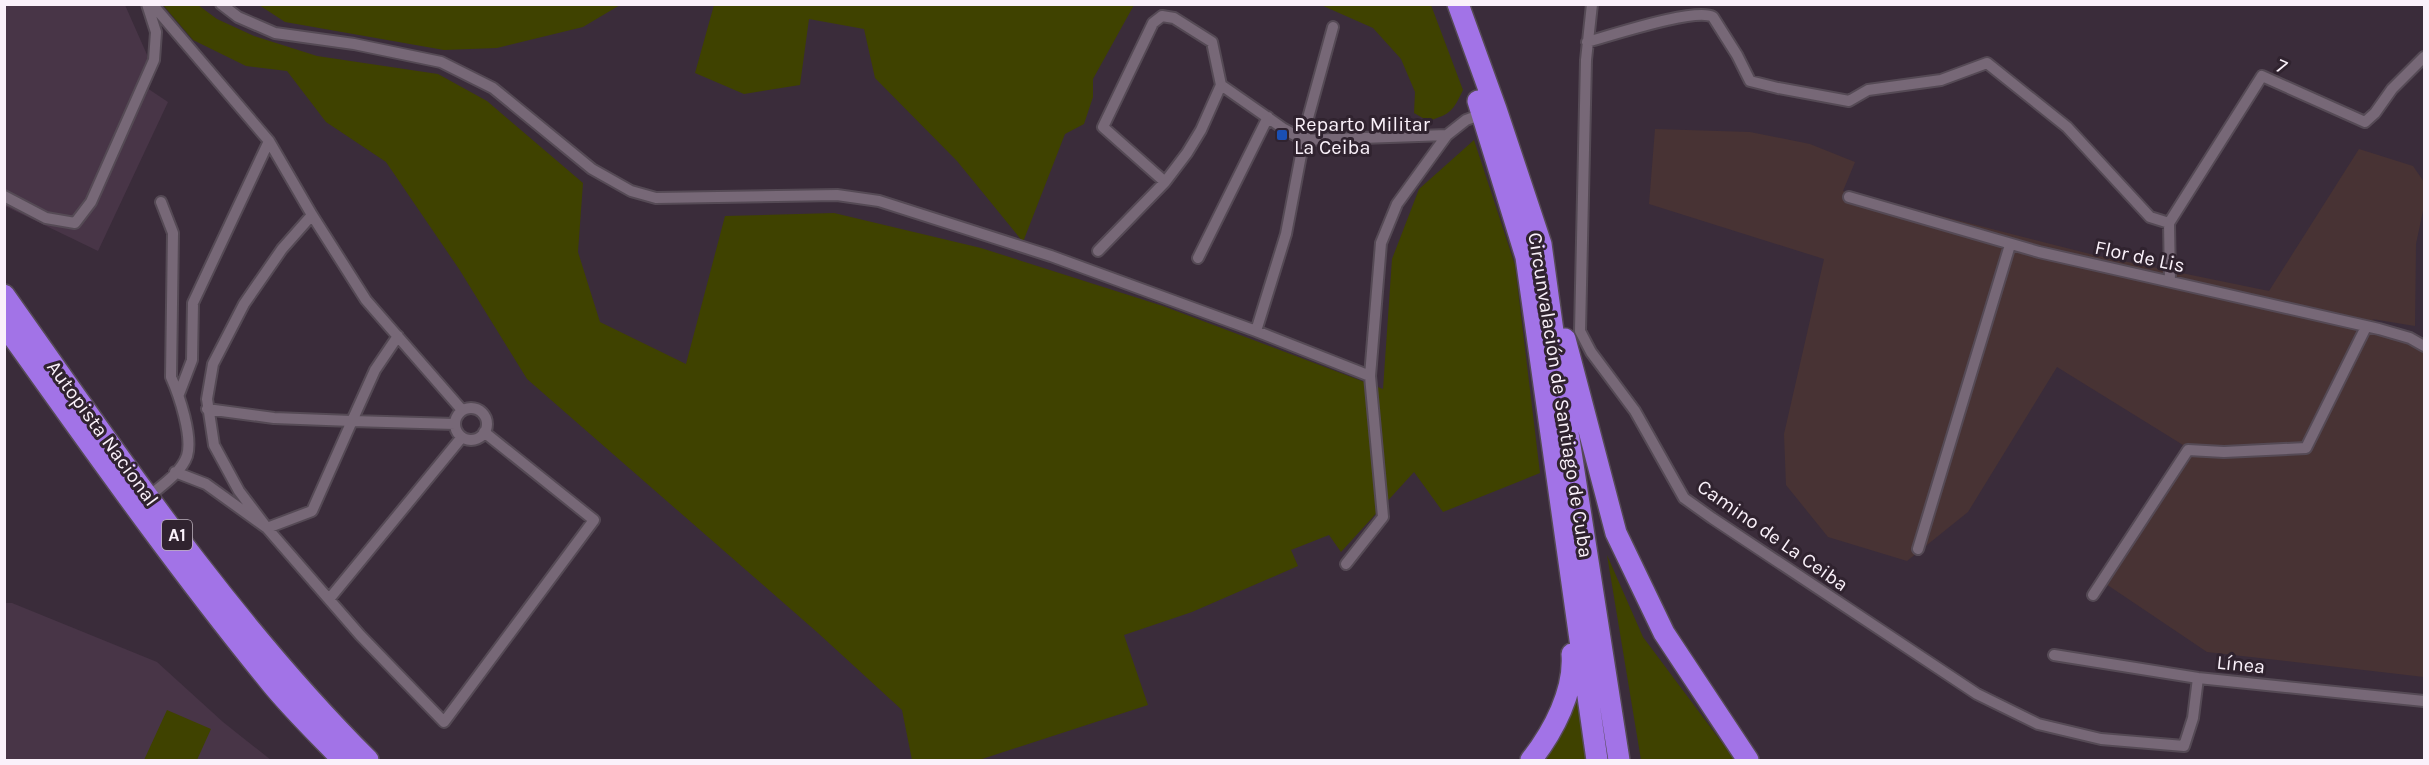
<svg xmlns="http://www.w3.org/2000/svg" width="2429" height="765" font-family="Karla,sans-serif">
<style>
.industrial{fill:#483334}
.built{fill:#483547}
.green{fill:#3f4200}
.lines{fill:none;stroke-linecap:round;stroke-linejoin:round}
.street-casing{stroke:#554a55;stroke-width:14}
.highway-casing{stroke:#554a55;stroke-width:24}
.street{stroke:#776877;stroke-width:10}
.highway{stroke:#a273e7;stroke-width:21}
.transit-dot{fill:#1a4fb4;stroke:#30232f;stroke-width:2}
.labels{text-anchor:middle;stroke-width:6;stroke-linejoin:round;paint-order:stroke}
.shield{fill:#30232f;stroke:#bdb3bd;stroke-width:1.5}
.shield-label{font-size:18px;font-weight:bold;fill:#faf1fa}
.street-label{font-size:20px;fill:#faf1fa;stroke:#30232f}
.poi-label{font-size:20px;fill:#faf1fa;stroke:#30232f;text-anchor:start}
</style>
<rect width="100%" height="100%" fill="#3a2c3a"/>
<path class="industrial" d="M1655,129L1750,132L1810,144L1855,162L1843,191L2094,255L2269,291L2359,149L2413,166L2424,182V206L2416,244L2415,326L2372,319L2424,351V677L2207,652L2103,582L2183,445L2057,367L1968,512L1907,561L1828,537L1786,485L1784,434L1824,259L1649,204Z"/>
<path class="built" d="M4,5H125L148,57L138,82L168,102L98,251L5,206Z
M5,603H12L157,662L223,722L271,760H5Z"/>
<path class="green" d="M163,5H198L217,19L254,36L317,56L438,74L487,101L583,183L578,252L600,322L686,364L725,216L834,213L981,248L1163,306L1383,389L1392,259L1419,189L1474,140L1515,265L1540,473L1443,512L1414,472L1341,552L1329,535L1291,550L1298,566L1192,612L1124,635L1148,705L979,760H912L902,710L818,633L527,379L459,269L386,162L326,122L287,71L246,66L193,40Z
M259,5H620L583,27L497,48L444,50L285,22Z
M714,5H1134L1093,79V97L1084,124L1065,134L1023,242L957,161L875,78L864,29L809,19L800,85L744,94L695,73Z
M1321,5H1431L1463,90C1453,111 1451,114 1428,121L1414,113L1415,92L1401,59L1373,28Z
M1607,555L1643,637L1735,760H1641Z
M1577,698L1587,760H1545L1556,743Z
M167,710L211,729L197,760H144Z"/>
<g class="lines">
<g class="street-casing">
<path id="street" d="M152,4L269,141L312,215L366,300L462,410
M221,4L238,17L275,33L354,44L441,62L493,88L592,169L631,191L656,198L837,195L879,201L1051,256L1256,331L1370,376
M1592,4L1586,60L1580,331L1591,352L1635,411L1684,498L1712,518L1977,694L2038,724L2101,739L2184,746L2193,718L2198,678
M1587,42C1610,36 1696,7 1713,17L1737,55L1750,81L1778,88L1849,101L1868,90L1941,80L1987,63L2067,127L2150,217L2169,223
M1221,85L1284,129L1304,140L1447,135
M4,196L46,218L75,223L91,202L154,60L156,32L147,4
M1849,197L2039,252L2379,329L2410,338L2424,346
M312,215L282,249L244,304L213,364L207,399L214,445L239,491L267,528L360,635L444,722L594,520L484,432
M1098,251L1165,182L1187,153L1201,130L1221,85L1212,42L1174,18L1162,16L1153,23L1103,127L1165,182
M1198,258L1268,117
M2170,281L2169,223L2262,76L2365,122L2375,113L2392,89L2424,57
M1256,331L1286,234L1308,118L1333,27
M398,336L375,370L352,421L455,424
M179,394L192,360L193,303L269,141
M455 424a16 16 0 1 1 32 0a16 16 0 1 1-32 0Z
M175,472L206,484L267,528L312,511L352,421L274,418L207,409
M148,497C161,486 181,473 187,456C193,436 179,395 171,377L173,233L161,202
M1918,549L2010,245
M1346,564L1383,517L1370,376L1381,243L1397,204L1447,135L1466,120L1485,113
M2093,595L2188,450L2224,452L2306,448L2366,327
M330,598L462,437
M2054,655L2198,678L2424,701"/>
</g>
<g class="highway-casing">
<path id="highway" d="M1458,4L1496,109L1541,244L1559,375L1619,760
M1478,101L1526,257L1597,760
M4,295C118,456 229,621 368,760
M4,324C91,446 177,568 271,683C293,710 319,735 343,760
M1565,339L1616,533L1664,633L1748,760
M1531,760C1553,732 1575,691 1572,654"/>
</g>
<use href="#street" class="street"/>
<use href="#highway" class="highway"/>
</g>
<rect class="transit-dot" x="1276" y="129" width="12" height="12" rx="3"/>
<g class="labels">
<rect class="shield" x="162" y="520" width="30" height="30" rx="4.5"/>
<g class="shield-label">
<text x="177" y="541">A1</text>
</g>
<g class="street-label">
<text transform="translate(2282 66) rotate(23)" y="7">7</text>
<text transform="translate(2140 256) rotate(12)" y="7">Flor de Lis</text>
<text transform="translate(1561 395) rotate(81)" y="7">Circunvalación de Santiago de Cuba</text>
<text transform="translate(103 433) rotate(54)" y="7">Autopista Nacional</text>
<text transform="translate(1773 535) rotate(35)" y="7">Camino de La Ceiba</text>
<text transform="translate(2241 664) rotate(6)" y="7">Línea</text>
</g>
<g class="poi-label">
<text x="1294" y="131">Reparto Militar<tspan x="1294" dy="23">La Ceiba</tspan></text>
</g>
</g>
<rect width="2429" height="765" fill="none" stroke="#faf1fa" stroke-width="12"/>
</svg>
